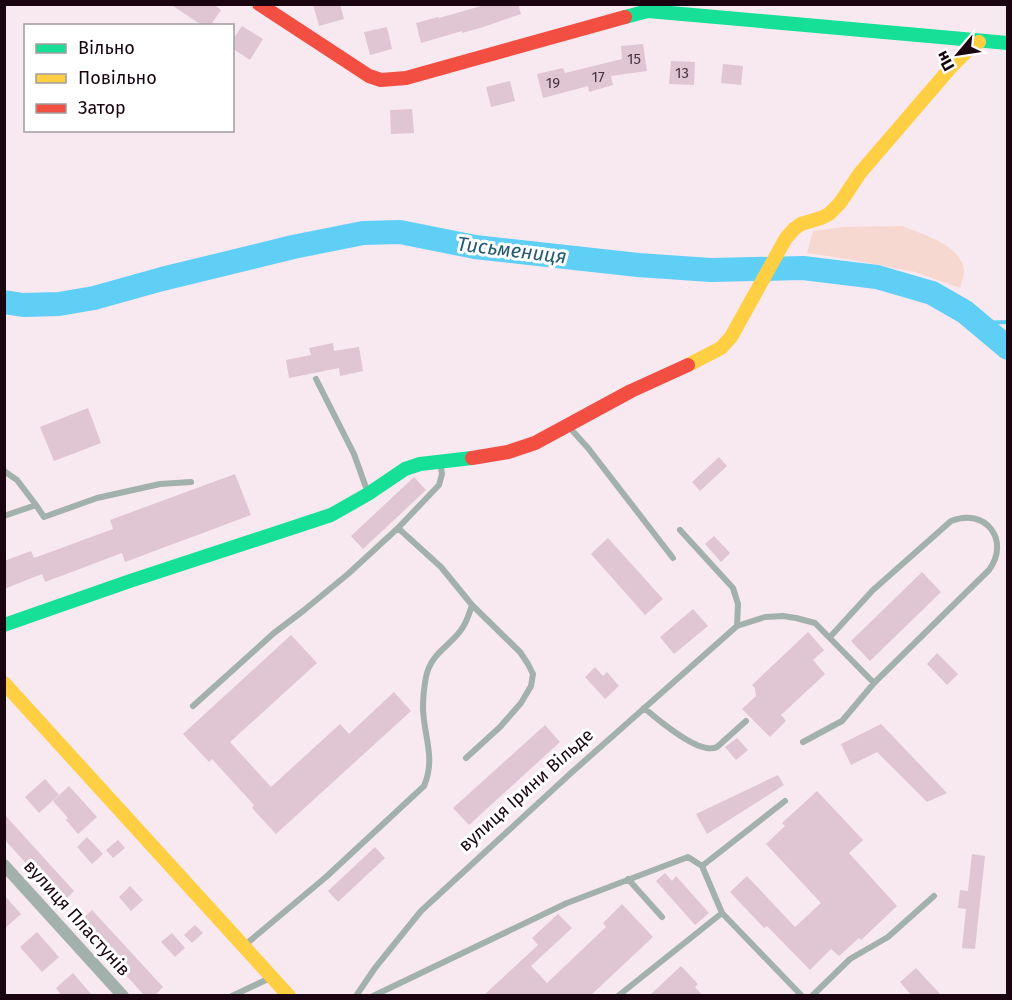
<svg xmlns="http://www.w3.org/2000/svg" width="1012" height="1000" font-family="'Fira Sans',sans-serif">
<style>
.green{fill:#f6d8d1}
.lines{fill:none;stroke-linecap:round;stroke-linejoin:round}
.stream{stroke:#5fcff6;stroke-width:4}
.river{stroke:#5fcff6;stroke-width:24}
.building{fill:#e0c5d3}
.lane{stroke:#a2b1ab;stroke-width:6}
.street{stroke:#a2b1ab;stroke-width:12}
.fast{stroke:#16e098;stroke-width:14}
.slow{stroke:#ffcf43;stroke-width:14}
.jam{stroke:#f24e42;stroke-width:14}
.labels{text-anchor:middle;stroke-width:6;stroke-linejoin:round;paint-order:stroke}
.number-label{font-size:15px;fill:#4b3441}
.street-label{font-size:18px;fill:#190410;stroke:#fff}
.water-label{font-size:20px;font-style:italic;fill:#225b71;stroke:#fff}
</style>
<rect width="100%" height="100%" fill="#f8e8f0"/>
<path class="green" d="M902,226C922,234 960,245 964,269C965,275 961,283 960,288L915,272L848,259L807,253L813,231L843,227Z"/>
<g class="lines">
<path class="stream" d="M978,323L1008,322"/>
<path class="river" d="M4,302L23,305L59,304L94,298L162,279L293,247L363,233L400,232L475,247L638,265L711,270L803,268L877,277L932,293L965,312L1008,348"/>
</g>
<path class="building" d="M170,4H213L221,10L210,26H203Z
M313,4H340L344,19L319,26Z
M488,4H518L521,14L480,28L462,33V31L421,43L416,23L438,17L439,18Z
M242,26L263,39L250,60L232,48V41Z
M387,27L392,49L370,55L364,32Z
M643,44L647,71L611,76L613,85L589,92L588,86L543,98L537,74L563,68L565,73L622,59L621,46Z
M671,61L695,62L694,85L669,84Z
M723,64L743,66L741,85L721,83Z
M510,81L515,101L491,107L486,87Z
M412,109L414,133L391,134L390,110Z
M333,343L334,351L359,347L363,371L340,376L339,368L289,378L286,360L311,355L309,348Z
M88,408L101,443L54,461L40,427Z
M719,457L727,466L700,491L692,482Z
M235,474L251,515L125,562L122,553L45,582L42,574L4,589V561L31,551L34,558L113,529L110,520Z
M414,477L426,490L363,549L351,536Z
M714,536L730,553L721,562L705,544Z
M608,538L663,599L645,615L591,554Z
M922,572L941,592L870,661L851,641Z
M693,609L708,626L674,654L660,637Z
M808,632L824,650L813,660L825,674L781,715L786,721L770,737L742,709L756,696L755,688L752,685Z
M291,635L317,663L230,742L271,787L340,724L349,734L394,692L411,711L276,834L252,808L254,805L212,759L209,762L183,734Z
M937,653L958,674L947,685L927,664Z
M595,667L603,676L607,672L619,686L605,699L585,677Z
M881,724L947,793L927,802L877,752L851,765L841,744Z
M545,725L560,742L469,825L453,808Z
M737,738L748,750L736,760L725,747Z
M778,775L784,785L707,834L696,814Z
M45,779L59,795L39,813L25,797Z
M69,786L97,817L78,834L66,820L68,818L53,801Z
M817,791L863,840L849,853L897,906L861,940L859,938L839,956L831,949L810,970L767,926L764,928L730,892L747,876L795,927L821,903L766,844L785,826L782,823Z
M4,814L74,891L62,903L4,839Z
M87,837L103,854L92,864L77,847Z
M118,840L125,848L113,858L106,850Z
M375,847L385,858L338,902L328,891Z
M972,854L985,856L975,949L962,948L966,909L958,908L960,890L968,891Z
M665,873L672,881L676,876L709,913L695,925L656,881Z
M130,886L143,900L131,911L119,897Z
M4,895L21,914L4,929Z
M622,904L653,937L590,996H483L538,945L532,938L558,914L572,928L531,966L547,983L606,927L603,923Z
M92,910L163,987L154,996H145L78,923Z
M195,925L203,933L192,943L184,935Z
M37,932L59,957L42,972L20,947Z
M172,933L185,948L175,957L161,942Z
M681,966L698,984L695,987L703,996H649Z
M916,968L942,996H912L900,982Z
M73,973L84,986L93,996H62L56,988Z"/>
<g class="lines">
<path class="lane" d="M316,379L354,454L368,493
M569,427L588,448L673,558
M4,471L17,480L36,505
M4,516L36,505L44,517L97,498L160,484L191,482
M398,528L441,567L472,605L520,652L528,664L533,674L531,686L521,703L500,727L466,758
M680,530L733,588L738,604L737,626
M193,706L274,633L303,611L348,574L398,528L439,485L442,474L440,461
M644,708C657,719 700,756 717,747L746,721
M803,742L842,721L874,683L989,570C1011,540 985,507 951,521L873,590L830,637
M702,866L785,801
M628,879L662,917
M722,913L802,996
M245,945L326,877L424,786C436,758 424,737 423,709C423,699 424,687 426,677C431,653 448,648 461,630C467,622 469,614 472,605
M232,996L270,978
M356,996L375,968L421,911L571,773L737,626L765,617L783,616L796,618L815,623L874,683
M373,996L567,903L688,857L702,866L722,913L618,996
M812,996L850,959L888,937L934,896"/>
<path class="street" d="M4,865L123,996"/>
<path class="fast" d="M625,17L648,11L1008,43
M4,625L130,581L331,515L368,494L405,469L420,464L472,458"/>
<path class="slow" d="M688,365L721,348L731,337L786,238L794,229L801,224L821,218L829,214L840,203L860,173L952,66L969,49L979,42
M4,683L289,996"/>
<path class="jam" d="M259,4L369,76L381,80L406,78L625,17
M472,458L508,452L535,443L631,391L688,365"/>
</g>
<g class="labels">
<g class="number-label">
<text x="634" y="64">15</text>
<text x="682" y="78">13</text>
<text x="598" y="82">17</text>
<text x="553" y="88">19</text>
</g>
<g class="street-label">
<text transform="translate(526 790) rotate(-42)" y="6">вулиця Ірини Вільде</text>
<text transform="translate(77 918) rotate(48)" y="6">вулиця Пластунів</text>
</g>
<g class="water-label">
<text transform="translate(512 250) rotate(7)" y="7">Тисьмениця</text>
</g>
</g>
<rect width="1012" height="1000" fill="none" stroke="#190410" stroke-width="12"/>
<rect x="24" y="24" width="210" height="108" fill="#ffffff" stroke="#a39b9f" stroke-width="1.5"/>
<rect x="36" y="44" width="30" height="9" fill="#16e098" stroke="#a39b9f" stroke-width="1.5"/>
<text x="78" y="54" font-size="18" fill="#190410">Вільно</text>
<rect x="36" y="74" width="30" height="9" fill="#ffcf43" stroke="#a39b9f" stroke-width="1.5"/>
<text x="78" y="84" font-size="18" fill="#190410">Повільно</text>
<rect x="36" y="104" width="30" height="9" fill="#f24e42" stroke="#a39b9f" stroke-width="1.5"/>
<text x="78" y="114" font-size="18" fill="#190410">Затор</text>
<g transform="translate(958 54) rotate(241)" stroke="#ffffff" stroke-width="4.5" paint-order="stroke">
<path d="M0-4.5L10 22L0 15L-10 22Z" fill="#190410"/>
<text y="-9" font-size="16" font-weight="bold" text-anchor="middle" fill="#190410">Пн</text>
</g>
</svg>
